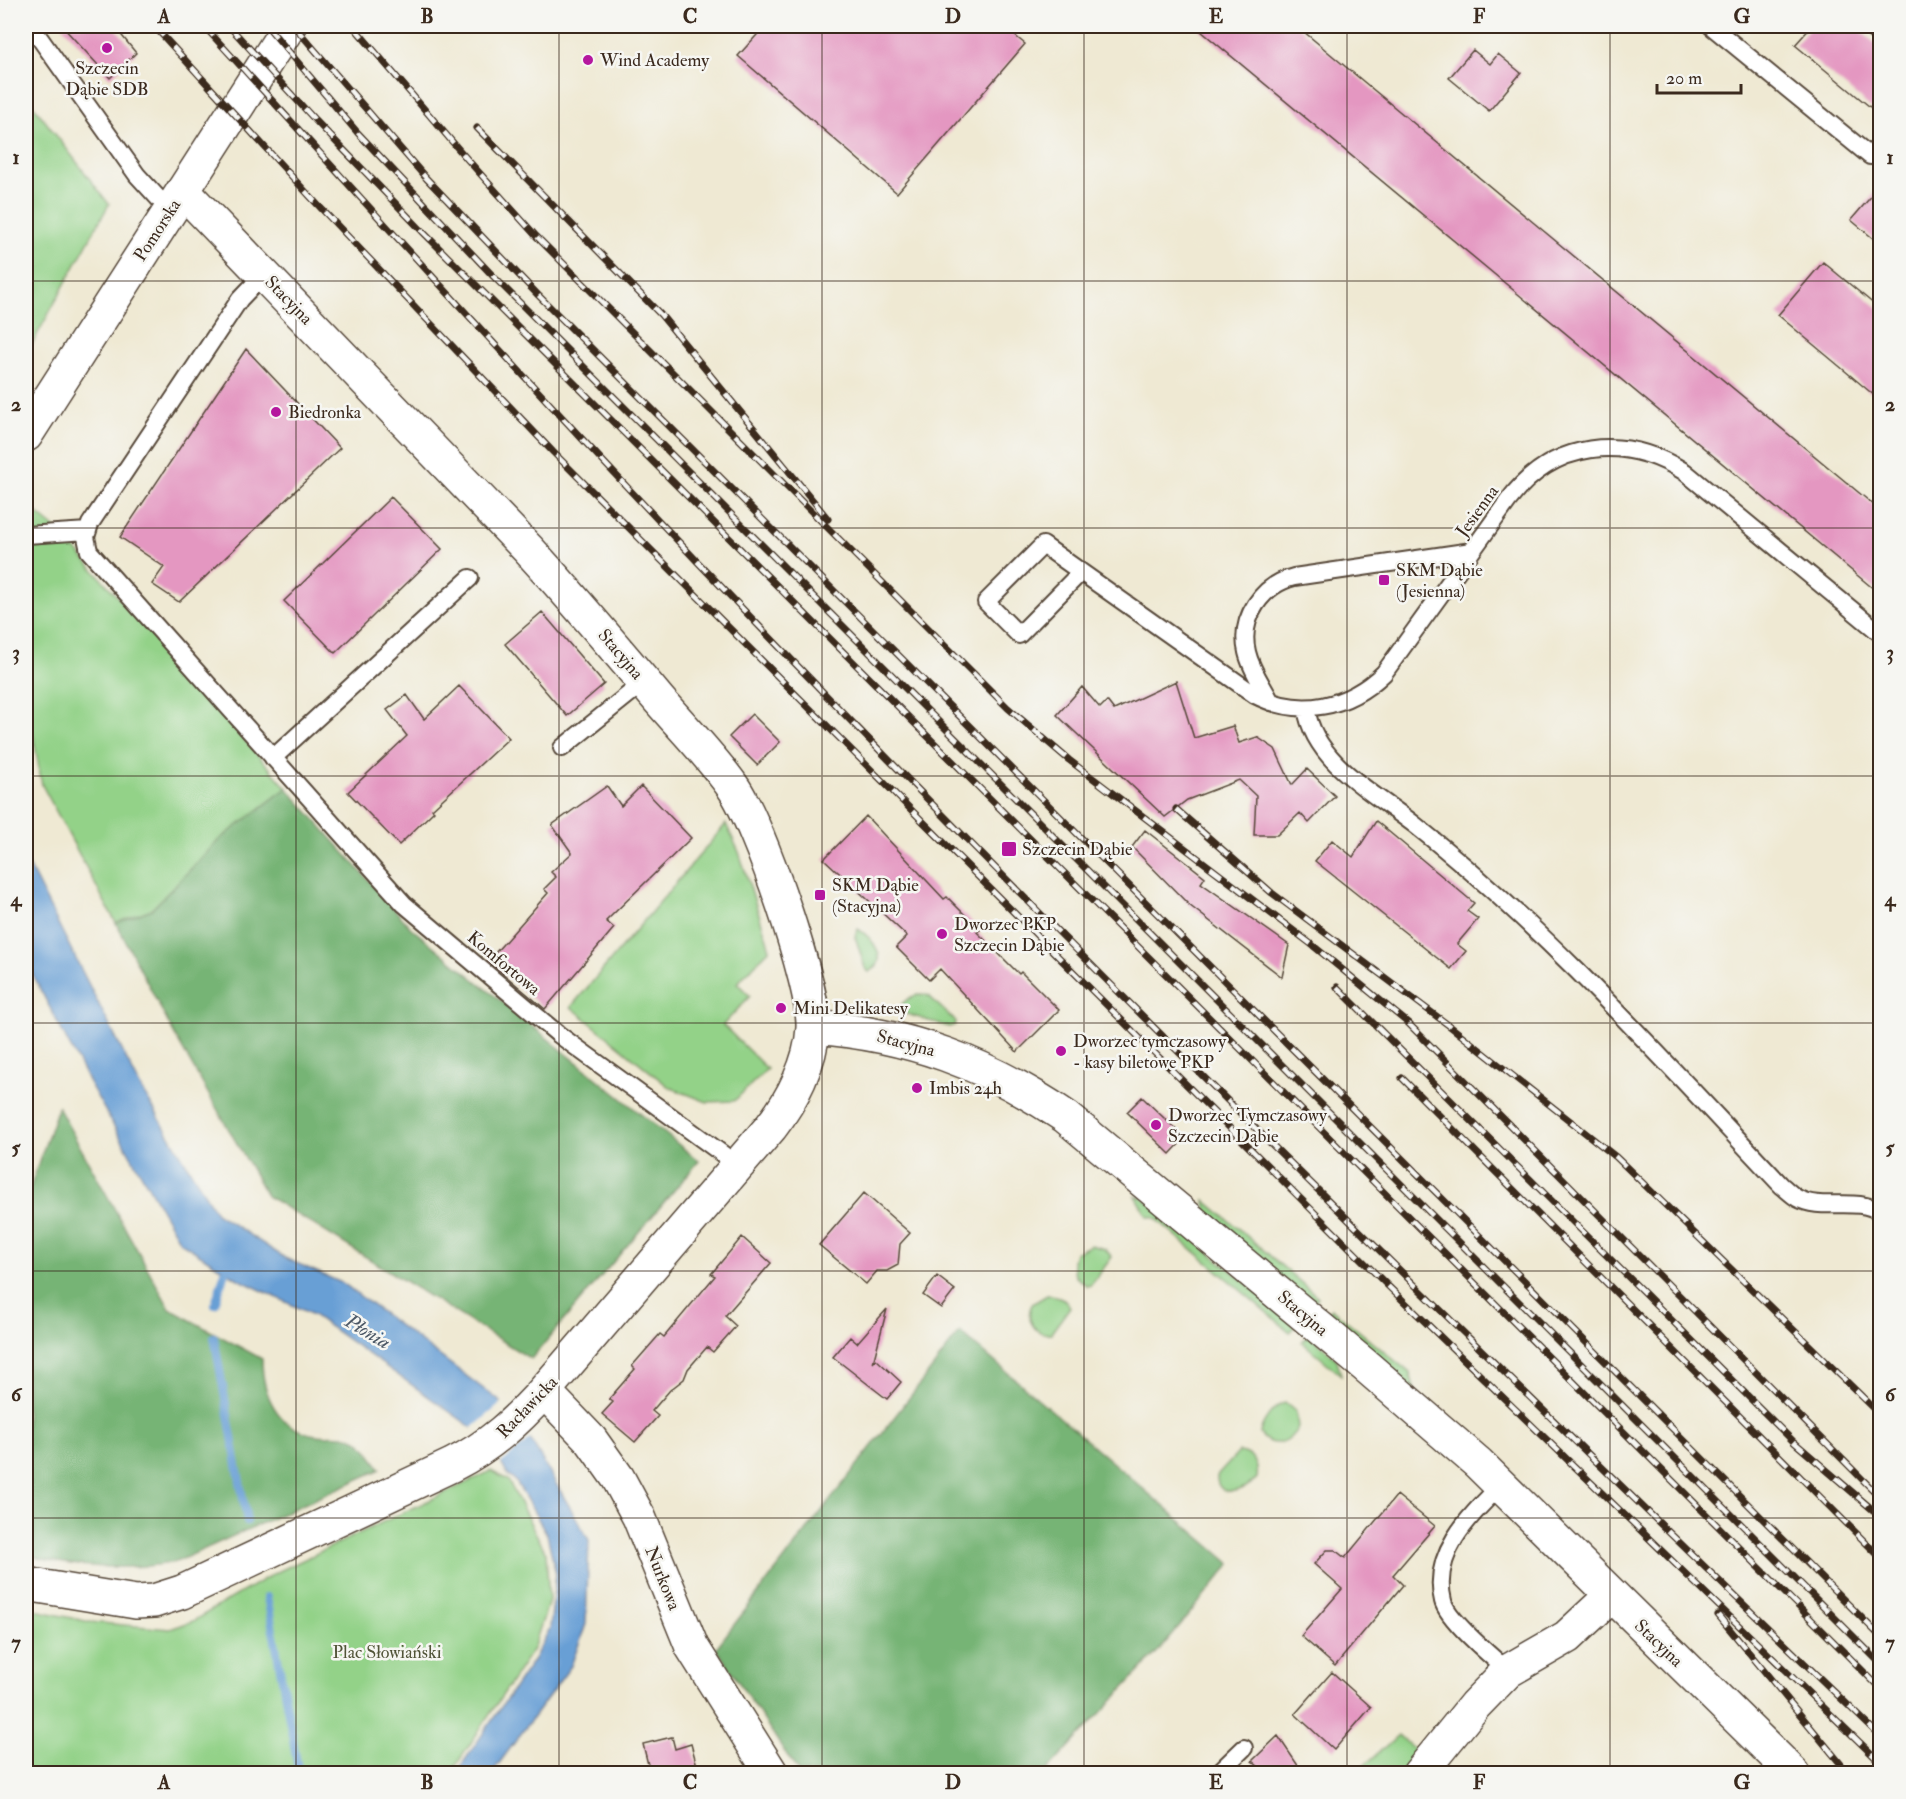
<svg xmlns="http://www.w3.org/2000/svg" width="1906" height="1799" font-family="'IM FELL Double Pica',serif">
<style>
.green{fill:#93d288;stroke:#677e53;stroke-width:1.5}
.forest{fill:#76b474;stroke:#586f49;stroke-width:1.5}
.water{fill:#689fd5;stroke:#52647a;stroke-width:1.5}
.pier{fill:#efe9d3}
.lines{fill:none;stroke-linecap:round;stroke-linejoin:round}
.stream{stroke:#689fd5;stroke-width:8}
.building{fill:#e497c1}
.lane-casing{stroke:#564739;stroke-width:20}
.street-casing{stroke:#564739;stroke-width:36}
.secondary-casing{stroke:#564739;stroke-width:36}
.lane{stroke:#fff;stroke-width:16}
.street{stroke:#fff;stroke-width:33}
.secondary{stroke:#fff;stroke-width:33}
.rail-casing{stroke:#3b2a1e;stroke-width:7}
.rail{stroke:#f6f6f2;stroke-width:4.5;stroke-dasharray:14;stroke-linecap:butt}
.grid{fill:none;stroke:#3b2a1e;stroke-width:1.5;stroke-opacity:0.55}
.poi-dot{fill:#b5179e;stroke:#f6f6f2;stroke-width:2}
.labels{text-anchor:middle;stroke-width:5;stroke-linejoin:round;paint-order:stroke}
.poi-label{font-size:18px;fill:#3b2a1e;stroke:#f6f6f2;text-anchor:start}
.street-label{font-size:18px;fill:#3b2a1e;stroke:#f6f6f2}
.park-label{font-size:18px;fill:#515438;stroke:#f6f6f2}
.water-label{font-size:20px;font-style:italic;fill:#4d5967;stroke:#f6f6f2}
.neatline{fill:none;stroke:#3b2a1e;stroke-width:2}
.grid-label{font-size:20px;text-anchor:middle;font-weight:bold;fill:#3b2a1e}
</style>
<rect width="100%" height="100%" fill="#f6f6f2"/>
<filter id="ink" filterUnits="userSpaceOnUse"><feTurbulence type="fractalNoise" baseFrequency=".0167" numOctaves="2"/><feDisplacementMap in="SourceGraphic" scale="12" xChannelSelector="R" yChannelSelector="G"/><feConvolveMatrix kernelMatrix="1 2 1 2 8 2 1 2 1" color-interpolation-filters="sRGB"/></filter>
<filter id="wash" filterUnits="userSpaceOnUse"><feTurbulence type="fractalNoise" baseFrequency=".008" numOctaves="4" result="noise"/><feDisplacementMap in="SourceGraphic" scale="24" xChannelSelector="R" yChannelSelector="G"/><feGaussianBlur stdDeviation="1.35" result="paint"/><feColorMatrix in="noise" values="0 0 0 0 0 0 0 0 0 0 0 0 0 0 0 0 0 1.4 0 .05"/><feComposite in="paint" operator="in"/></filter>
<g filter="url(#wash)">
<rect width="100%" height="100%" fill="#efe9d3"/>
<path class="green" d="M26,96L109,204L26,355Z
M26,504L61,533L287,788L220,839L152,909L116,923L42,785L26,696Z
M726,824L739,852L770,949L737,983L750,996L723,1025L767,1069L734,1101L707,1102L669,1087L571,1007Z
M858,929C872,937 891,961 869,972L865,968L855,936Z
M922,994L929,996L956,1022L955,1025L949,1027L900,1012C899,1002 912,995 922,994Z
M1135,1196L1142,1197L1296,1324L1290,1332L1155,1218L1147,1216Z
M1205,1200L1318,1297L1311,1306L1207,1219Z
M1091,1245L1105,1249L1112,1257L1091,1285L1087,1286L1075,1276L1073,1260L1075,1253Z
M1047,1295C1058,1295 1066,1298 1070,1307L1051,1333C1034,1336 1025,1318 1032,1304Z
M1331,1308L1410,1373L1415,1392L1324,1317Z
M1309,1334L1337,1360L1341,1375L1302,1342Z
M1285,1403L1296,1412L1298,1427C1290,1443 1272,1450 1260,1434C1261,1423 1274,1405 1285,1403Z
M1239,1452C1253,1453 1259,1465 1257,1478C1246,1492 1216,1500 1217,1476Z
M491,1471L508,1480L546,1553L549,1601L533,1649L451,1773H26V1608L90,1622L170,1629L193,1621L273,1574Z
M1398,1735L1442,1773L1355,1774Z"/>
<path class="forest" d="M287,788L411,928L699,1161L531,1359L267,1196L174,1034L116,923L152,909L220,839Z
M58,1107L170,1309L262,1359C262,1394 277,1429 316,1435C329,1437 344,1433 357,1440C366,1445 374,1461 381,1469L176,1562C128,1571 74,1568 26,1555V1200Z
M960,1332L1231,1564L1161,1648L1045,1773H799L716,1648Z"/>
<path class="water" d="M26,860L141,1088L216,1213L285,1258L344,1284L501,1402L530,1439L589,1540L586,1624L571,1666L492,1773H456L534,1659L550,1628L556,1574L547,1534L517,1483L507,1474L499,1459L471,1427L313,1315L238,1279L180,1242L87,1079L26,962Z"/>
<path class="pier" d="M504,1401L533,1437L499,1465L470,1430Z"/>
<g class="lines">
<path class="stream" d="M215,1304L225,1272
M214,1337L247,1521
M267,1597L299,1774"/>
</g>
<g id="blocks">
<path class="building" d="M62,26H114L136,53L110,78Z
M765,26H1003L1025,44L897,193L738,56Z
M1195,26H1297L1340,62L1881,511V595Z
M1812,26H1854L1881,48V116L1795,45Z
M1473,50L1490,64L1498,54L1521,73L1489,111L1449,78Z
M1881,185V245L1851,220Z
M1823,262L1881,310V401L1778,315Z
M246,349L340,448L179,602L152,584L164,567L120,537Z
M391,497L442,549L335,653L284,601Z
M542,612L604,684L567,716L505,644Z
M1176,681L1194,738L1233,726L1239,743L1257,737L1275,749L1292,785L1307,769L1335,796L1309,823L1300,813L1277,835H1254L1256,796L1239,780L1187,800L1165,817L1057,715L1082,687L1100,708L1107,701L1114,710Z
M459,686L509,738L432,809L434,811L399,845L348,792L407,736L387,710L407,695L424,719Z
M752,714L780,742L757,765L729,737Z
M607,786L621,806L641,786L691,838L606,921L614,928L545,1009L488,961L548,893L544,889L556,877L551,872L572,853L552,825Z
M866,816L944,899L947,897L980,930L977,932L1019,974L1021,972L1059,1010L1017,1052L940,969L929,980L896,947L907,936L824,859Z
M1376,821L1474,903L1467,911L1478,919L1457,944L1466,951L1451,969L1315,861L1332,840L1353,857Z
M1145,830L1205,877L1201,883L1289,945L1282,977L1189,905L1132,847Z
M1142,1097L1185,1138L1170,1154L1127,1112Z
M864,1193L910,1233L900,1244L898,1265L887,1271H877L866,1284L819,1245Z
M742,1237L771,1263L725,1316L736,1326L713,1352L707,1347L688,1369L684,1379L670,1390L652,1411L658,1416L635,1442L602,1414L613,1402L609,1399L635,1369L632,1366L660,1334L664,1337L715,1276L711,1274Z
M937,1276L955,1290L941,1308L923,1295Z
M887,1309L873,1363L876,1359L901,1382L887,1399L833,1357L850,1337L857,1343Z
M1397,1495L1435,1526L1393,1575L1403,1585L1335,1666L1301,1636L1342,1589L1314,1564L1327,1550H1335L1345,1558Z
M1332,1672L1371,1707L1334,1750L1295,1714Z
M1278,1736L1303,1773H1266L1252,1761Z
M672,1737L675,1749L691,1744L699,1773H650L643,1744Z"/>
</g>
</g>
<g filter="url(#ink)">
<use href="#blocks" fill-opacity="0" stroke="#564739" stroke-width="1.5"/>
<g class="lines">
<g class="lane-casing">
<path id="lane" d="M31,26L137,175L170,211
M1711,26L1870,156
M264,274L240,299L90,524L86,537L89,551L404,904L558,1034L739,1166
M26,535L88,531
M1081,572L1019,635L986,602L1043,545L1255,695C1300,718 1348,708 1384,673L1508,501C1553,441 1623,433 1685,472L1880,633
M1271,702C1263,686 1251,670 1247,652C1239,618 1262,585 1294,577L1472,551
M1306,708C1314,763 1376,794 1415,825C1550,932 1664,1061 1782,1186C1787,1190 1792,1195 1797,1198C1822,1212 1856,1196 1880,1212
M562,748L644,682
M273,758L470,578
M1499,1487C1469,1517 1431,1554 1443,1601C1447,1619 1493,1658 1508,1671
M1217,1774L1244,1748"/>
</g>
<g class="street-casing">
<path id="street" d="M813,1027C908,1034 987,1063 1066,1117L1368,1368L1478,1463L1794,1774
M544,1391L591,1440L618,1478L639,1517L692,1647L772,1774
M26,1584L136,1602L154,1601L182,1592L452,1465C490,1446 516,1422 544,1391L771,1127C792,1100 811,1063 813,1028C815,986 758,822 733,787C711,756 684,729 659,700C616,649 573,598 528,549L183,191
M1419,1774L1475,1705L1508,1671L1567,1637L1611,1596"/>
</g>
<g class="secondary-casing">
<path id="secondary" d="M26,435L289,26"/>
</g>
<use href="#lane" class="lane"/>
<use href="#street" class="street"/>
<use href="#secondary" class="secondary"/>
<g class="rail-casing">
<path id="rail" d="M154,26L317,204L553,452L1387,1285L1880,1762
M204,26C388,227 570,430 760,627C1124,1005 1502,1372 1880,1736
M229,26L315,120L424,233L1880,1688
M267,26L357,132L493,276L1880,1663
M294,26L426,178L538,295L1880,1636
M353,26L467,159L536,236L1008,708L1069,760L1311,944L1408,1023L1880,1497
M477,128L661,315L828,519
M1176,809L1272,893L1451,1027L1616,1157L1880,1414
M1337,987L1794,1442L1880,1516
M1402,1078L1880,1557
M1718,1615L1849,1774"/>
</g>
<use href="#rail" class="rail"/>
</g>
</g>
<path class="grid" d="M296,26V1774M559,26V1774M822,26V1774M1084,26V1774M1347,26V1774M1610,26V1774M26,281H1880M26,528H1880M26,776H1880M26,1023H1880M26,1271H1880M26,1518H1880"/>
<g class="poi-dot">
<circle cx="107" cy="48" r="6"/>
<circle cx="588" cy="60" r="6"/>
<circle cx="276" cy="412" r="6"/>
<rect x="1378" y="574" width="12" height="12" rx="3"/>
<rect x="1001" y="841" width="16" height="16" rx="3"/>
<rect x="814" y="889" width="12" height="12" rx="3"/>
<circle cx="942" cy="934" r="6"/>
<circle cx="781" cy="1008" r="6"/>
<circle cx="1061" cy="1051" r="6"/>
<circle cx="917" cy="1088" r="6"/>
<circle cx="1156" cy="1125" r="6"/>
</g>
<g class="labels">
<g class="poi-label">
<text x="600" y="66">Wind Academy</text>
<text x="107" y="74" text-anchor="middle">Szczecin<tspan x="107" dy="21">Dąbie SDB</tspan></text>
<text x="288" y="418">Biedronka</text>
<text x="1396" y="576">SKM Dąbie<tspan x="1396" dy="21">(Jesienna)</tspan></text>
<text x="1022" y="855">Szczecin Dąbie</text>
<text x="832" y="891">SKM Dąbie<tspan x="832" dy="21">(Stacyjna)</tspan></text>
<text x="954" y="930">Dworzec PKP<tspan x="954" dy="21">Szczecin Dąbie</tspan></text>
<text x="793" y="1014">Mini Delikatesy</text>
<text x="1073" y="1047">Dworzec tymczasowy<tspan x="1073" dy="21">- kasy biletowe PKP</tspan></text>
<text x="929" y="1094">Imbis 24h</text>
<text x="1168" y="1121">Dworzec Tymczasowy<tspan x="1168" dy="21">Szczecin Dąbie</tspan></text>
</g>
<g class="street-label">
<text transform="translate(157 230) rotate(-57)" y="6">Pomorska</text>
<text transform="translate(289 300) rotate(46)" y="6">Stacyjna</text>
<text transform="translate(1477 511) rotate(-54)" y="6">Jesienna</text>
<text transform="translate(621 654) rotate(50)" y="6">Stacyjna</text>
<text transform="translate(504 963) rotate(40)" y="6">Komfortowa</text>
<text transform="translate(906 1043) rotate(15)" y="6">Stacyjna</text>
<text transform="translate(1303 1313) rotate(40)" y="6">Stacyjna</text>
<text transform="translate(527 1407) rotate(-46)" y="6">Racławicka</text>
<text transform="translate(663 1578) rotate(68)" y="6">Nurkowa</text>
<text transform="translate(1659 1643) rotate(44)" y="6">Stacyjna</text>
</g>
<g class="park-label">
<text x="387" y="1658">Plac Słowiański</text>
</g>
<g class="water-label">
<text transform="translate(368 1331) rotate(31)" y="7">Płonia</text>
</g>
</g>
<rect width="1906" height="1799" fill="none" stroke="#f6f6f2" stroke-width="66"/>
<path d="M1657 84v9h84v-9" fill="none" stroke="#3b2a1e" stroke-width="3"/>
<text x="1666" y="84" font-size="18" fill="#3b2a1e" stroke="#f6f6f2" stroke-width="4.5" paint-order="stroke">20 m</text>
<rect x="33" y="33" width="1840" height="1733" class="neatline"/>
<g class="grid-label">
<text x="164" y="23">A</text>
<text x="427" y="23">B</text>
<text x="690" y="23">C</text>
<text x="953" y="23">D</text>
<text x="1216" y="23">E</text>
<text x="1479" y="23">F</text>
<text x="1742" y="23">G</text>
<text x="16" y="164">1</text>
<text x="1890" y="164">1</text>
<text x="16" y="411">2</text>
<text x="1890" y="411">2</text>
<text x="16" y="659">3</text>
<text x="1890" y="659">3</text>
<text x="16" y="906">4</text>
<text x="1890" y="906">4</text>
<text x="16" y="1154">5</text>
<text x="1890" y="1154">5</text>
<text x="16" y="1401">6</text>
<text x="1890" y="1401">6</text>
<text x="16" y="1649">7</text>
<text x="1890" y="1649">7</text>
<text x="164" y="1789">A</text>
<text x="427" y="1789">B</text>
<text x="690" y="1789">C</text>
<text x="953" y="1789">D</text>
<text x="1216" y="1789">E</text>
<text x="1479" y="1789">F</text>
<text x="1742" y="1789">G</text>
</g>
</svg>
